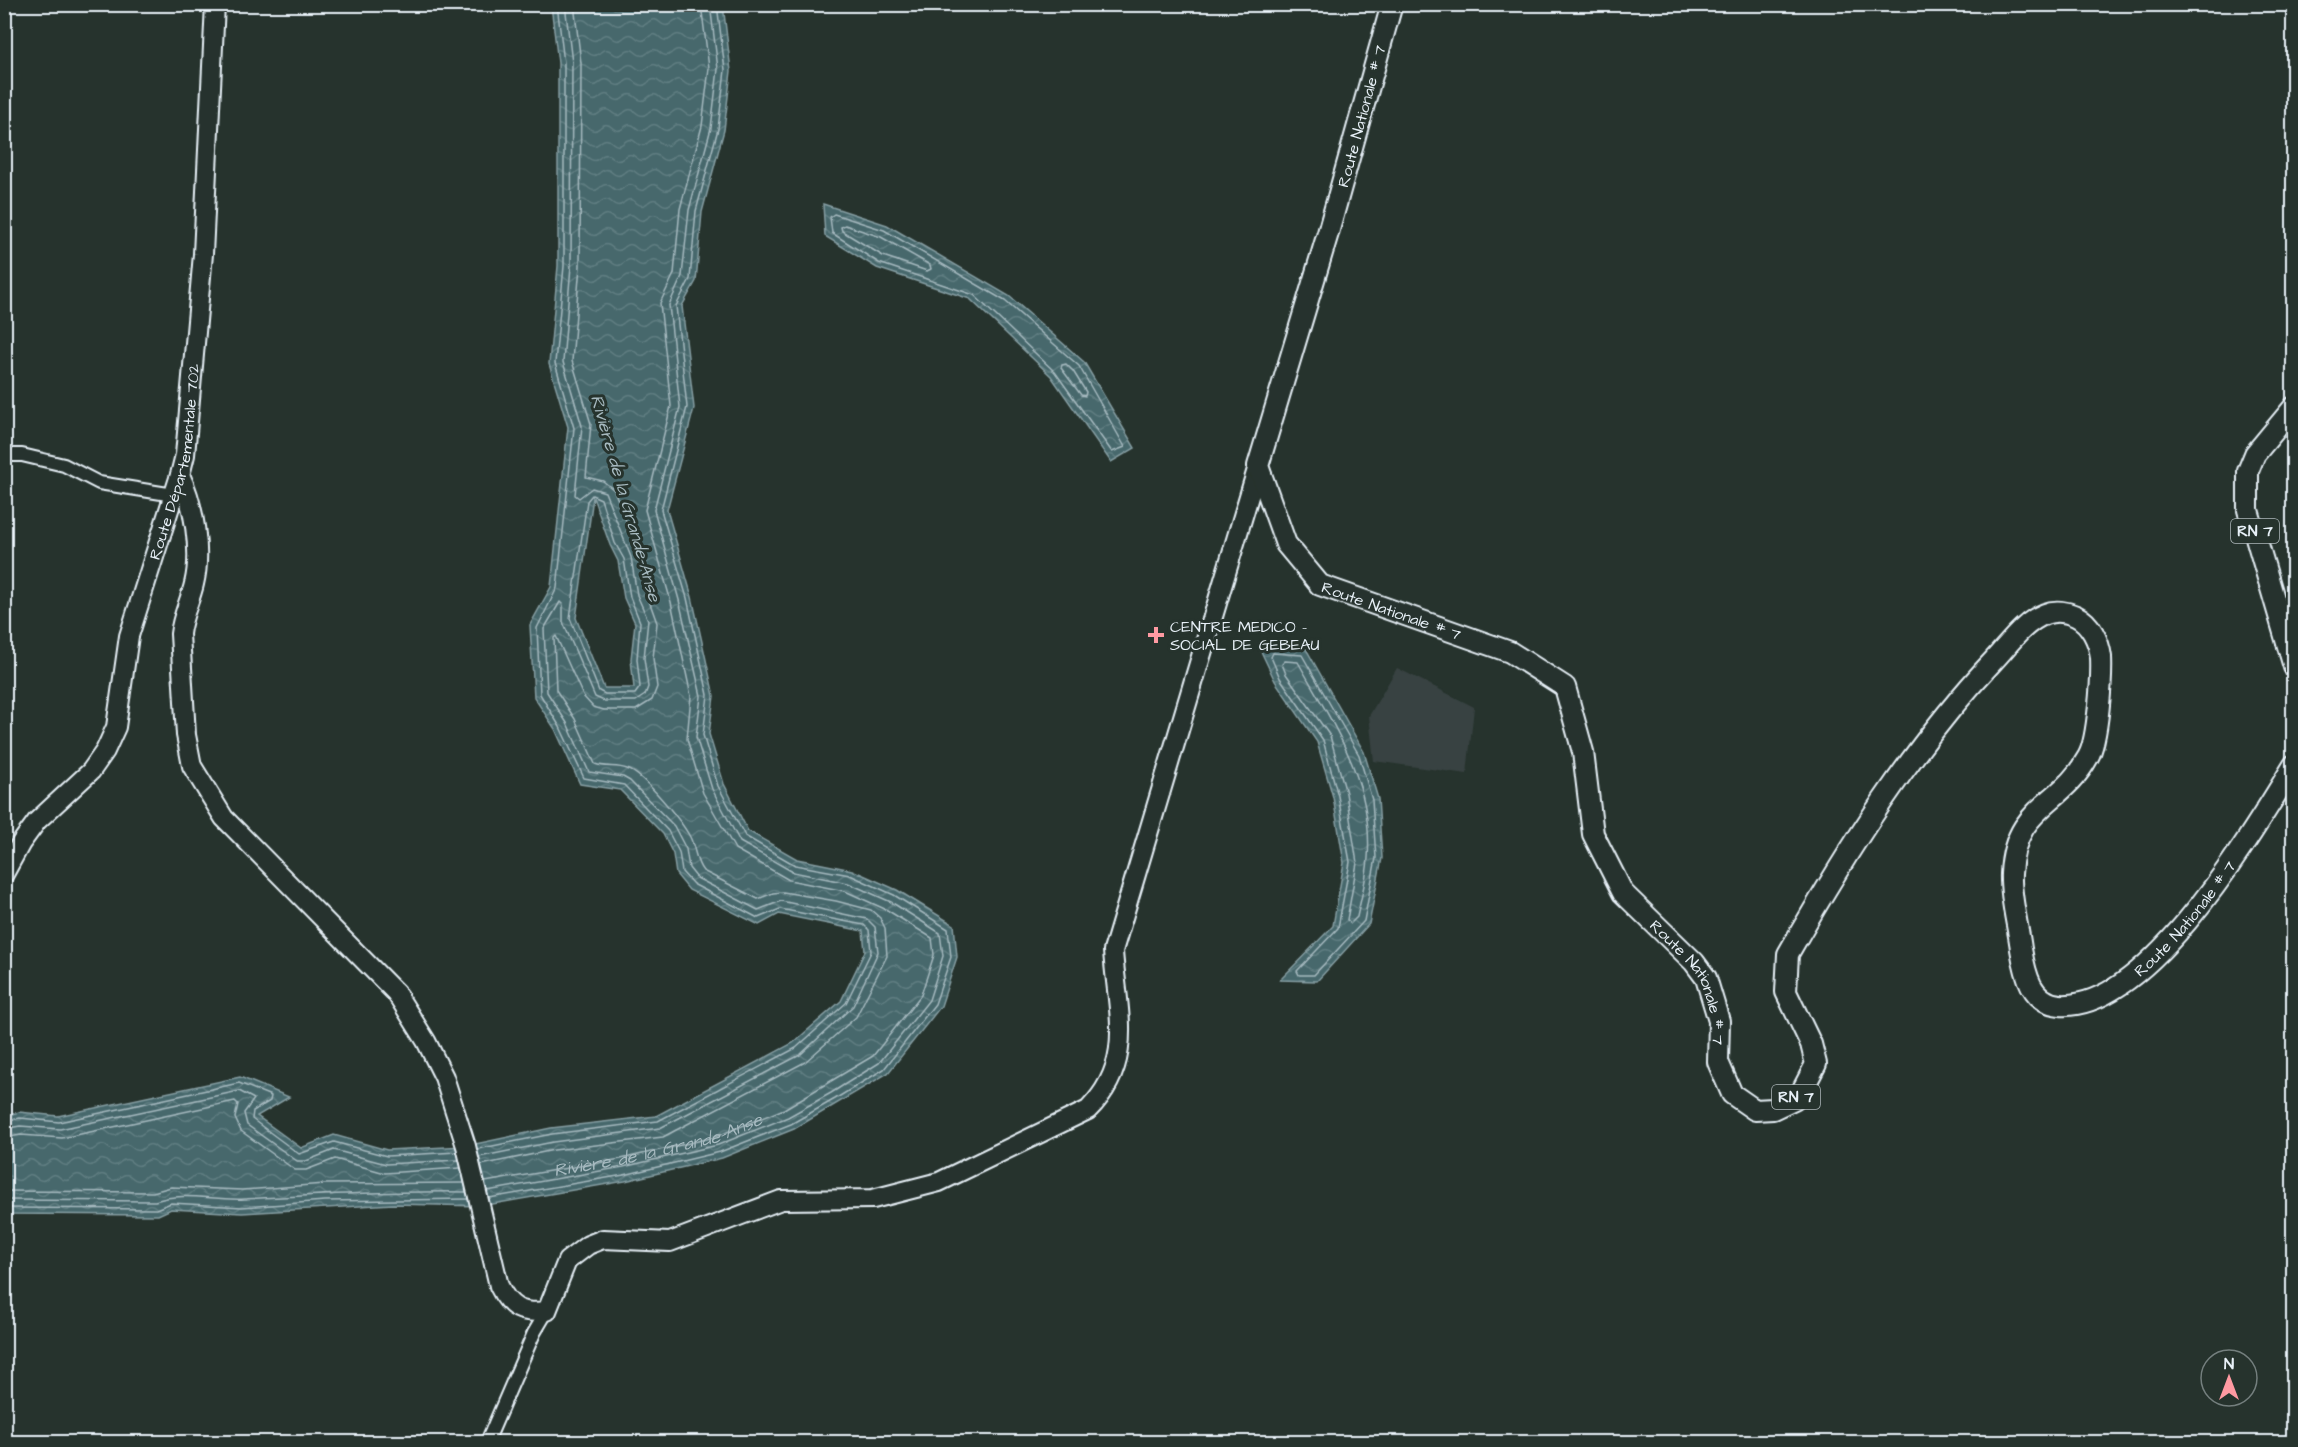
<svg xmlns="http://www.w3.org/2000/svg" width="2298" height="1447" font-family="'Architects Daughter',sans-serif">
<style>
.built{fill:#394343}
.water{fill:url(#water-waves);stroke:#879fa4;stroke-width:1.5;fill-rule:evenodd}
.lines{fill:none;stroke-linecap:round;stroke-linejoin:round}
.shore{stroke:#a7bac0;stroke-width:1.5}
.street-casing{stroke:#e8f1f8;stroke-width:16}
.secondary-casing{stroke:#e8f1f8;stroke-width:22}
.primary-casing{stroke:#e8f1f8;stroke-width:24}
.street{stroke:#26332d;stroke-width:12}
.secondary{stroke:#26332d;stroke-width:18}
.primary{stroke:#26332d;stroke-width:20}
.poi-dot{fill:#ff9aa2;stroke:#26332d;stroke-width:2}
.labels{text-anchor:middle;stroke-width:6;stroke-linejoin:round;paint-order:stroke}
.shield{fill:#26332d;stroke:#aeb8bb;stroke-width:1.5}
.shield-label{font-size:15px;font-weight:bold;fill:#e8f1f8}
.street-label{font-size:16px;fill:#e8f1f8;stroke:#26332d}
.poi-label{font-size:16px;fill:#e8f1f8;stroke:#26332d;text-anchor:start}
.water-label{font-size:18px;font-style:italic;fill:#a7bac0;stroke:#26332d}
</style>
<defs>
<pattern id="water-waves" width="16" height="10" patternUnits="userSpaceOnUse" patternTransform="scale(1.5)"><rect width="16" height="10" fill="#46686c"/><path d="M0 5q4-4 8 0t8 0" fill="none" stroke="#617e82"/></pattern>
</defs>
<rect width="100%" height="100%" fill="#26332d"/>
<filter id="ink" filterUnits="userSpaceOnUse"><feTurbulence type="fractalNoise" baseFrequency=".0167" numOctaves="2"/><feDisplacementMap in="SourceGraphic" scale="12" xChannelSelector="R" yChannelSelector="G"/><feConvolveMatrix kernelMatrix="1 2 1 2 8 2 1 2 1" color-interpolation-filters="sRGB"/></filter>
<g filter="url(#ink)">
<path class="built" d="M1397,668L1474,707L1467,774L1374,761L1369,716Z"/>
<path class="water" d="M551,5H723L731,71L724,130L702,212L696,281L682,306L694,408L667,510L692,597L714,696L709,734L724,784L748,831L797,859L852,870L897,890L954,925L957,957L941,1006L888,1073L794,1129L722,1158L625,1181L481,1206L393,1204L242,1213L171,1209L158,1215L5,1214V1116L19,1112L58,1116L240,1077L289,1097L257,1116L301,1148L334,1135L387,1150L466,1146L551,1128L656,1116L793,1043L841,1001L865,951L863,931L779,914L759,925L689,890L676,874L673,854L663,834L620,790L580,784L555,729L534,697L530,625L551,587L568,427L549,364L558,266V63ZM593,497L610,545L618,561L624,598L635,623L631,659L634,688H604L576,618Z
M823,204L887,225L1009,296L1084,362L1135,448L1111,462L1051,376L970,299L877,268L825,236Z
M1259,647H1305L1364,752L1378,799L1382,858L1369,924L1317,981L1280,980L1333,926L1344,863L1333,797L1317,742L1275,681Z"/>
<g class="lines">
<g class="shore">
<path d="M834,214L884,230L1005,301L1079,366L1125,447L1112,452L1055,372L974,295L879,263L832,233L830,217Z"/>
<path d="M845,225L881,237L930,265L931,269L927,271L883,256L842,231L841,227Z"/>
<path d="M1066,364L1073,371L1086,392L1085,396L1081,395L1061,368L1062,365Z"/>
<path d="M592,495L601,499L615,543L624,559L630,597L640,622L637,659L640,687L635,694H605L599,691L570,618L587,501Z"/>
<path d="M1273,653L1302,655L1359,755L1372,800L1376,858L1364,921L1314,975H1299L1297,971L1338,928L1350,862L1338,796L1323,740L1280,678L1271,657Z"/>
<path d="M1285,661L1298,662C1333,724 1374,783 1368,858C1367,877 1361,898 1357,917L1351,923L1347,920L1357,863L1346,793L1330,736L1286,674L1282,664Z"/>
<path d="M4,1122L20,1118L59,1122L239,1083L271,1096L270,1101L253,1111L252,1119L299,1154L334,1142L387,1156L457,1152"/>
<path d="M4,1129L20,1126L60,1129L239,1091L254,1099L244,1113L247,1125L297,1161H306L334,1150L386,1164L458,1160"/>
<path d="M4,1138L21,1135L62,1138L235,1101L238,1104L235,1118L241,1131L295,1170H306L335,1159L385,1173L460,1168"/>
<path d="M478,1149L552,1134L658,1121L796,1048L846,1003L871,952L869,930L864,925L780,909L758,918L693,884L682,872L679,852L668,831L624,785L584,778L560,727L540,694L537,628L557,588L574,428L555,363L564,266V63L557,4"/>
<path d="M479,1157L553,1142L660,1128L800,1055L853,1006L878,952L875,927L867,919L781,901L758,910L697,878L689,868L686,849L674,826L630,781L623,777L589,772L567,723L547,692L544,629L560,602L563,605V622L595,697L604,701H636L645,695L648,687L644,658L648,620L637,595L631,557L605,492L592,488L579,498L575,495L582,426L563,362L571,266L572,63L565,4"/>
<path d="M481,1165L554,1150L663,1137L805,1062L856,1017L887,956L885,928L880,918L871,910L836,901L783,892L773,893L758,899L703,871C695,862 696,849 690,837C682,822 644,774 627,769C617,765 606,768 595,764L575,719L556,690L554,638L556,636L583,696L593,707L604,710H636L652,700L657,687L653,658L657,623L646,592L639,554L614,490L603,481L586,477L591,424L572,361L580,266L581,63L574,4"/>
<path id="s1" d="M485,1182L621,1159L715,1137L784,1109L873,1056L921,995L934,955L932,938L887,910L845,891L789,880L735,849L703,793L687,739L691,696L671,602L645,510L671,406L660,303L674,274L680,209L702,126L709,68L701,4"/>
<path d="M4,1191L153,1192L171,1187L242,1190L325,1184L464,1183"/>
<path d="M487,1191L623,1167L718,1145L788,1117L831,1093L879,1063L929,1000L943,956L940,933L891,902L848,883L793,872L740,842L712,789L696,737L701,696L679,600L654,510L680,407L669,305L682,276L689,210L711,128L718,69L710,4"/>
<path d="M489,1198L624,1175L720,1152L791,1124L835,1099L884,1069L935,1004L951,957L948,929L894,895L850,875L795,865L745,836L718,786L703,735L708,695L687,598L661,510L687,407L676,306L690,279L696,211L718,129L725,70L717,4"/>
<path d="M4,1200L155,1201C185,1191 214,1201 245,1199C319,1195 392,1191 466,1192"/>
<path d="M4,1208L156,1209L171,1203L242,1207L325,1201L468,1199"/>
</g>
<g class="street-casing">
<path id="street" d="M4,455H22L64,465L99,483L174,495
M487,1442L534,1333L547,1311"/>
</g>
<g class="secondary-casing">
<g id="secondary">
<path d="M180,475C194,504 202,552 194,584C190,601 182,616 180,634L186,735L192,766L224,818L396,993L426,1041L444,1077L466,1146L499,1286C510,1309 522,1314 547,1311L567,1261L588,1245L603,1239L670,1242L781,1200L873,1199L939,1182L1088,1110C1136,1062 1117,1011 1113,951L1258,466"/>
<path id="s2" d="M4,874L21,843L37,821L91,771L105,751L116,727L129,636L180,475L185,455L203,254L215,4"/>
</g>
</g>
<g class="primary-casing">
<g id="primary">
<path id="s3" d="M1392,4L1328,233L1258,466L1286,544L1320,585L1510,652L1565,687L1583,752L1593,834L1623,893L1694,962L1706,978L1719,1021L1718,1062L1732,1094L1755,1110L1773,1109L1794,1099L1802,1091L1816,1064L1811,1044L1786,992L1788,954C1847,851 1912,747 1994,660C2009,644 2024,622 2045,614C2055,610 2067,612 2076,616C2091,623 2099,642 2101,657C2102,678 2098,740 2088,757C2061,807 2014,805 2011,874C2010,898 2018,925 2021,949C2025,973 2031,1003 2060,1005C2148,1011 2253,831 2294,765"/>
<path d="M2294,407L2255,454L2248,471V510L2294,667"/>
</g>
</g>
<use href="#street" class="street"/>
<use href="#secondary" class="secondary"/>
<use href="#primary" class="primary"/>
</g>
</g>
<path class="poi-dot" d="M1153 626h6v6h6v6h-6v6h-6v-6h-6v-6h6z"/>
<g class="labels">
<g class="shield">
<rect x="2231" y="519" width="48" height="24" rx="4.5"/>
<rect x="1772" y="1085" width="48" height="24" rx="4.5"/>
</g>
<g class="shield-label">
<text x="2255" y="536">RN 7</text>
<text x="1796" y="1102">RN 7</text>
</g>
<g class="street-label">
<text transform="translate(1361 116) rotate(-75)" y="6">Route Nationale # 7</text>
<text dy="6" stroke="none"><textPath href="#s2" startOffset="460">Route Départementale 702</textPath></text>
<text dy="6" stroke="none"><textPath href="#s3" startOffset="693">Route Nationale # 7</textPath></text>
<text dy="6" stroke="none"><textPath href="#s3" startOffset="2632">Route Nationale # 7</textPath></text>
<text dy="6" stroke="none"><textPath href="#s3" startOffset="1215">Route Nationale # 7</textPath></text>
</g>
<g class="poi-label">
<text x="1170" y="632">CENTRE MEDICO -<tspan x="1170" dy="18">SOCIAL DE GEBEAU</tspan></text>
</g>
<g class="water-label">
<text transform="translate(626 498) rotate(74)" y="6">Rivière de la Grande-Anse</text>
<text dy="6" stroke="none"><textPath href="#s1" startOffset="177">Rivière de la Grande-Anse</textPath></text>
</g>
</g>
<rect width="2298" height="1447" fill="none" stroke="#26332d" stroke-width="24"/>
<rect x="12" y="12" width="2274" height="1423" fill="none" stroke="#e8f1f8" stroke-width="2" filter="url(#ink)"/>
<g transform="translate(2229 1378)"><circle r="28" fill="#26332d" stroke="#747f7e" stroke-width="1.5"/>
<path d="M0-4.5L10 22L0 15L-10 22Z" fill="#ff9aa2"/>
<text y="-9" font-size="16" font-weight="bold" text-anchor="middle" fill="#e8f1f8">N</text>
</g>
</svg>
